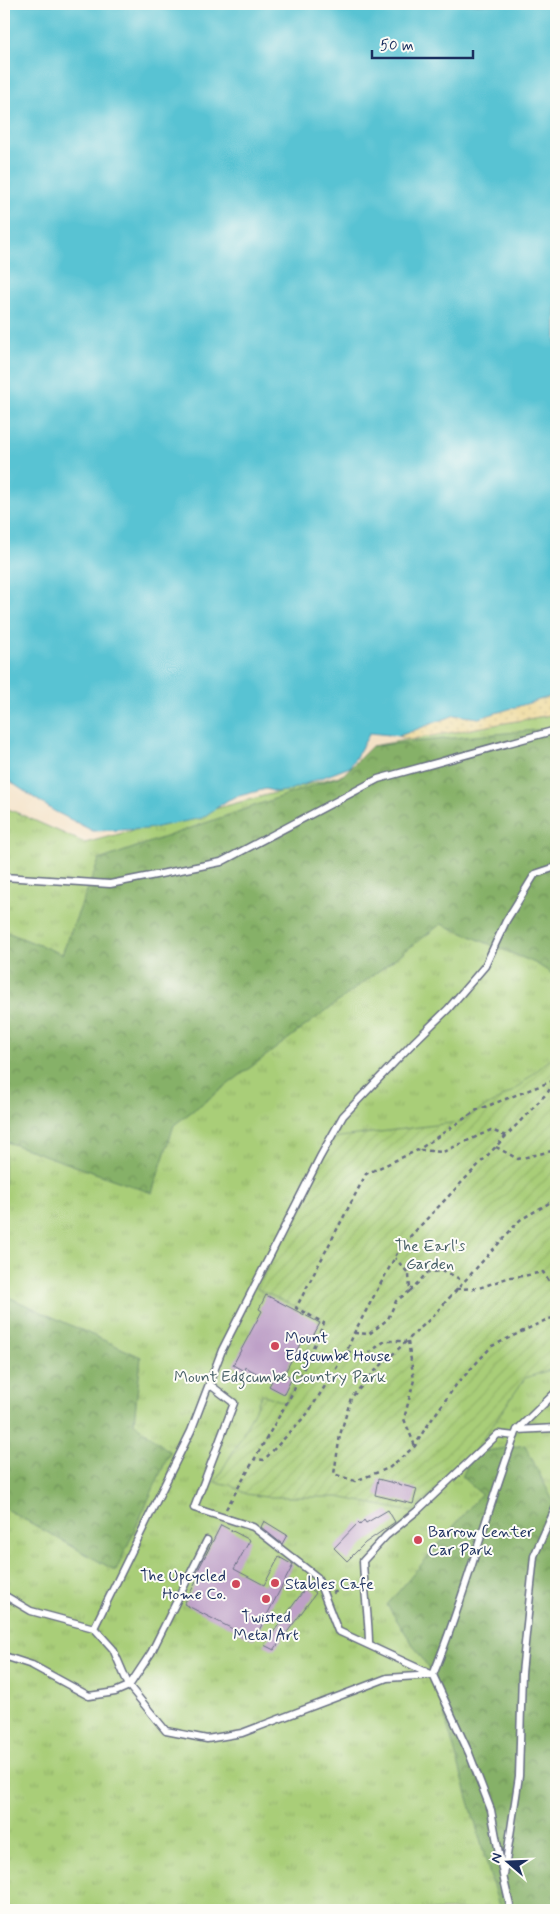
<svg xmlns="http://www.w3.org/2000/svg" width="560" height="1914" font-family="Mynerve,sans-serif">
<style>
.grass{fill:url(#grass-tufts);stroke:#627e6b}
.forest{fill:url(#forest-crowns);stroke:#507063}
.sand{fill:url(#sand-dots);stroke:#84847e}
.garden{fill:url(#garden-furrows);stroke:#627e6b}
.water{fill:#58c3d3;stroke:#3a7998}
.building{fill:#bea0c7}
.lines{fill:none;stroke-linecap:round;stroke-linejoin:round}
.lane-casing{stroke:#676e83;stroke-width:9}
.path{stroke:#676e83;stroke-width:2.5;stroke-dasharray:4 4;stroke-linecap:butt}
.lane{stroke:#fff;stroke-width:6}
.poi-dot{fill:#d1495b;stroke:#fdfcf7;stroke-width:2}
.labels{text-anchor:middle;stroke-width:4;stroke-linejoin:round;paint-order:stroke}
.park-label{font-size:16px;fill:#465f66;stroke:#fdfcf7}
.poi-label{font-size:16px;fill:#1b2f5e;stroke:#fdfcf7;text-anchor:start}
</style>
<defs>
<pattern id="grass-tufts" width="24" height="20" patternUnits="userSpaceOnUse" patternTransform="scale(1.25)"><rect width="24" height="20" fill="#a9ce78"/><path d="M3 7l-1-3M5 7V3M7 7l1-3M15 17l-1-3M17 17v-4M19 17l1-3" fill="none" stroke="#91b16a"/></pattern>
<pattern id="forest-crowns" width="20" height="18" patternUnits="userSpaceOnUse" patternTransform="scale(1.25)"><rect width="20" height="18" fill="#86b168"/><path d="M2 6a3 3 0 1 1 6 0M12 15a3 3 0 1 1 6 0" fill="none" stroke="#6d9059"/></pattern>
<pattern id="sand-dots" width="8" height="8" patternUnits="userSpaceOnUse" patternTransform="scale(1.25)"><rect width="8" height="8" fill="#eeda9e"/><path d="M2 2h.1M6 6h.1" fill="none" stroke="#ccbb8a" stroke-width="1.8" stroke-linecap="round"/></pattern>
<pattern id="garden-furrows" width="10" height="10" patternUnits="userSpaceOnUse" patternTransform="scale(1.25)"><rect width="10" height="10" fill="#a9ce78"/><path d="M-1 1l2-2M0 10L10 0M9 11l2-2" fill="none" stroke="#91b16a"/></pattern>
</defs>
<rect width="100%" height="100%" fill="#fdfcf7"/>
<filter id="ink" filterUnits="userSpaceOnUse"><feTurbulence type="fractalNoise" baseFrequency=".02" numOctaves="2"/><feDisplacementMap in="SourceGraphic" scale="10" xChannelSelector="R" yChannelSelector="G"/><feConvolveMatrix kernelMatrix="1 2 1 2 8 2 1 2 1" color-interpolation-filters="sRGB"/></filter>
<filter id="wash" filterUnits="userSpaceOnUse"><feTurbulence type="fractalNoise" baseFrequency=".0096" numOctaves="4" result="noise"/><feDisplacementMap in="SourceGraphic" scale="20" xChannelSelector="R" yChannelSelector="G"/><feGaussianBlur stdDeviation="1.12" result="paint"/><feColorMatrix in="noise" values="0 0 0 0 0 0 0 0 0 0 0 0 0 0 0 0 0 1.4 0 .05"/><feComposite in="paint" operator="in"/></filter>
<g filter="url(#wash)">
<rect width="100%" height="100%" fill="#f4e2c7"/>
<path class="grass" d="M556,714V1910H4V807L85,843L343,775L372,746Z"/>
<path class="forest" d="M556,728V976L535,963L441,924L174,1125L152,1193L4,1141V931L62,954L99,860L343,775L372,746Z
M4,1295L141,1357L134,1423L170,1452L116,1571L4,1508Z
M525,1445L556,1507V1910H500L433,1675L387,1605L481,1494L462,1477L473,1453Z"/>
<path class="sand" d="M556,665V714L409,740L399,736L393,717Z"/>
<path class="garden" d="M553,1057L556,1059V1368L525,1378L473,1453L412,1512L338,1497H266L246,1494L230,1485L215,1482L240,1440L262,1394L286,1403L321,1318L257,1289L332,1138L459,1122L513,1091Z"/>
<path class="water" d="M4,4H556V695L479,718L455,715L399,736L370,733L350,767L287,791L276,792L266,789L235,797L228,800L202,818L147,829L93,831L54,811L15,785L4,775Z"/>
<g id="blocks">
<path class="building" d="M266,1295L320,1323L311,1340L304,1337L284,1374L292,1378L284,1394L269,1386L272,1381L245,1367L244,1371L233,1365L262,1311L259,1309Z
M378,1479L417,1489L413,1504L375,1495Z
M388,1510L395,1522L365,1543L347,1561L334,1548L358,1523L360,1525L364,1520L366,1523Z
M264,1521L287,1535L282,1544L261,1527Z
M221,1525L250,1540L234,1569L264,1585L279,1557L293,1565L254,1640L184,1604L196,1582L193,1580Z
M307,1586L316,1593L274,1650L264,1645Z"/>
</g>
</g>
<g filter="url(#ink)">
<use href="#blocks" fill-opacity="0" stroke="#676e83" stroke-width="1"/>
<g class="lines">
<g class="lane-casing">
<path id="lane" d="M4,877L110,884L221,862L378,779L556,730
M209,1384L234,1403L194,1508L253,1527L317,1577L338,1631L433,1675C466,1595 486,1511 517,1430L556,1428
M517,1430L556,1392
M4,1595L31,1611L94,1628L113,1649L129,1686L166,1731L207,1739L242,1733L387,1678L433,1675L469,1753L491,1810L504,1880L511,1910
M94,1628L191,1431L222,1350L320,1157L343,1116L413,1043L448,1009L485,966L506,921L535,874L556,867
M369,1645C369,1617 364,1590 363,1561L386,1536L418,1510L498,1434L515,1436
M4,1656L32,1665L89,1696L115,1692L129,1686L151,1653L207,1540
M504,1875L519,1776L522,1673L534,1556L556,1507"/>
</g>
<path class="path" d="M496,1147L518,1159L556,1150
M420,1150L443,1152L491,1130L506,1136
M556,1199L520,1220L431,1318L375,1371L351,1398L340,1435L334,1474L355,1481L389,1468L415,1446L423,1432L456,1385L492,1346L548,1319L556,1318
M456,1289L479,1288L510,1277L523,1276L543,1272L556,1291
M410,1291L428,1272L445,1271L463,1281
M354,1333L369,1334L388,1319L396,1301L410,1291L409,1274L395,1258
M408,1341L414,1380L404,1419L415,1446
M347,1351L363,1357L385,1341H406
M226,1509L293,1392L324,1323L296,1308L366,1174L418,1150L477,1110L555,1080L548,1092L401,1246L354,1333L347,1351L308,1413L264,1460L254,1459
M333,1593L355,1583"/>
<use href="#lane" class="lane"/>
</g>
</g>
<g class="poi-dot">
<circle cx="275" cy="1346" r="5"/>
<circle cx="418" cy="1540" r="5"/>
<circle cx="275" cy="1583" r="5"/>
<circle cx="236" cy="1584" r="5"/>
<circle cx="266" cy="1599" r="5"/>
</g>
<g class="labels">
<g class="park-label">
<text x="430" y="1251">The Earl's<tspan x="430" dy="18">Garden</tspan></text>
<text x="280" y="1382">Mount Edgcumbe Country Park</text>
</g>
<g class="poi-label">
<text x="285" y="1343">Mount<tspan x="285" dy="18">Edgcumbe House</tspan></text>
<text x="428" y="1537">Barrow Center<tspan x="428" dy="18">Car Park</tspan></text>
<text x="226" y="1581" text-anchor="end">The Upcycled<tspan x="226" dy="18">Home Co.</tspan></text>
<text x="285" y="1589">Stables Cafe</text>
<text x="266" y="1622" text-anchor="middle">Twisted<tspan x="266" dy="18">Metal Art</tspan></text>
</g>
</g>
<rect width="560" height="1914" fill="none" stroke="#fdfcf7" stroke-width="20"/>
<g transform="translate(508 1862) rotate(289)" stroke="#fdfcf7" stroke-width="4" paint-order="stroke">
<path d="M0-4L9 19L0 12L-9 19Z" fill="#1b2f5e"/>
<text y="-8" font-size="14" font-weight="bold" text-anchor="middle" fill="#1b2f5e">N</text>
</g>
<path d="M372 50v8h101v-8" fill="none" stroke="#1b2f5e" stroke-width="2.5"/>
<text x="380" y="50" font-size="15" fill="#1b2f5e" stroke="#fdfcf7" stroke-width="4" paint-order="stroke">50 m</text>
</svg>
